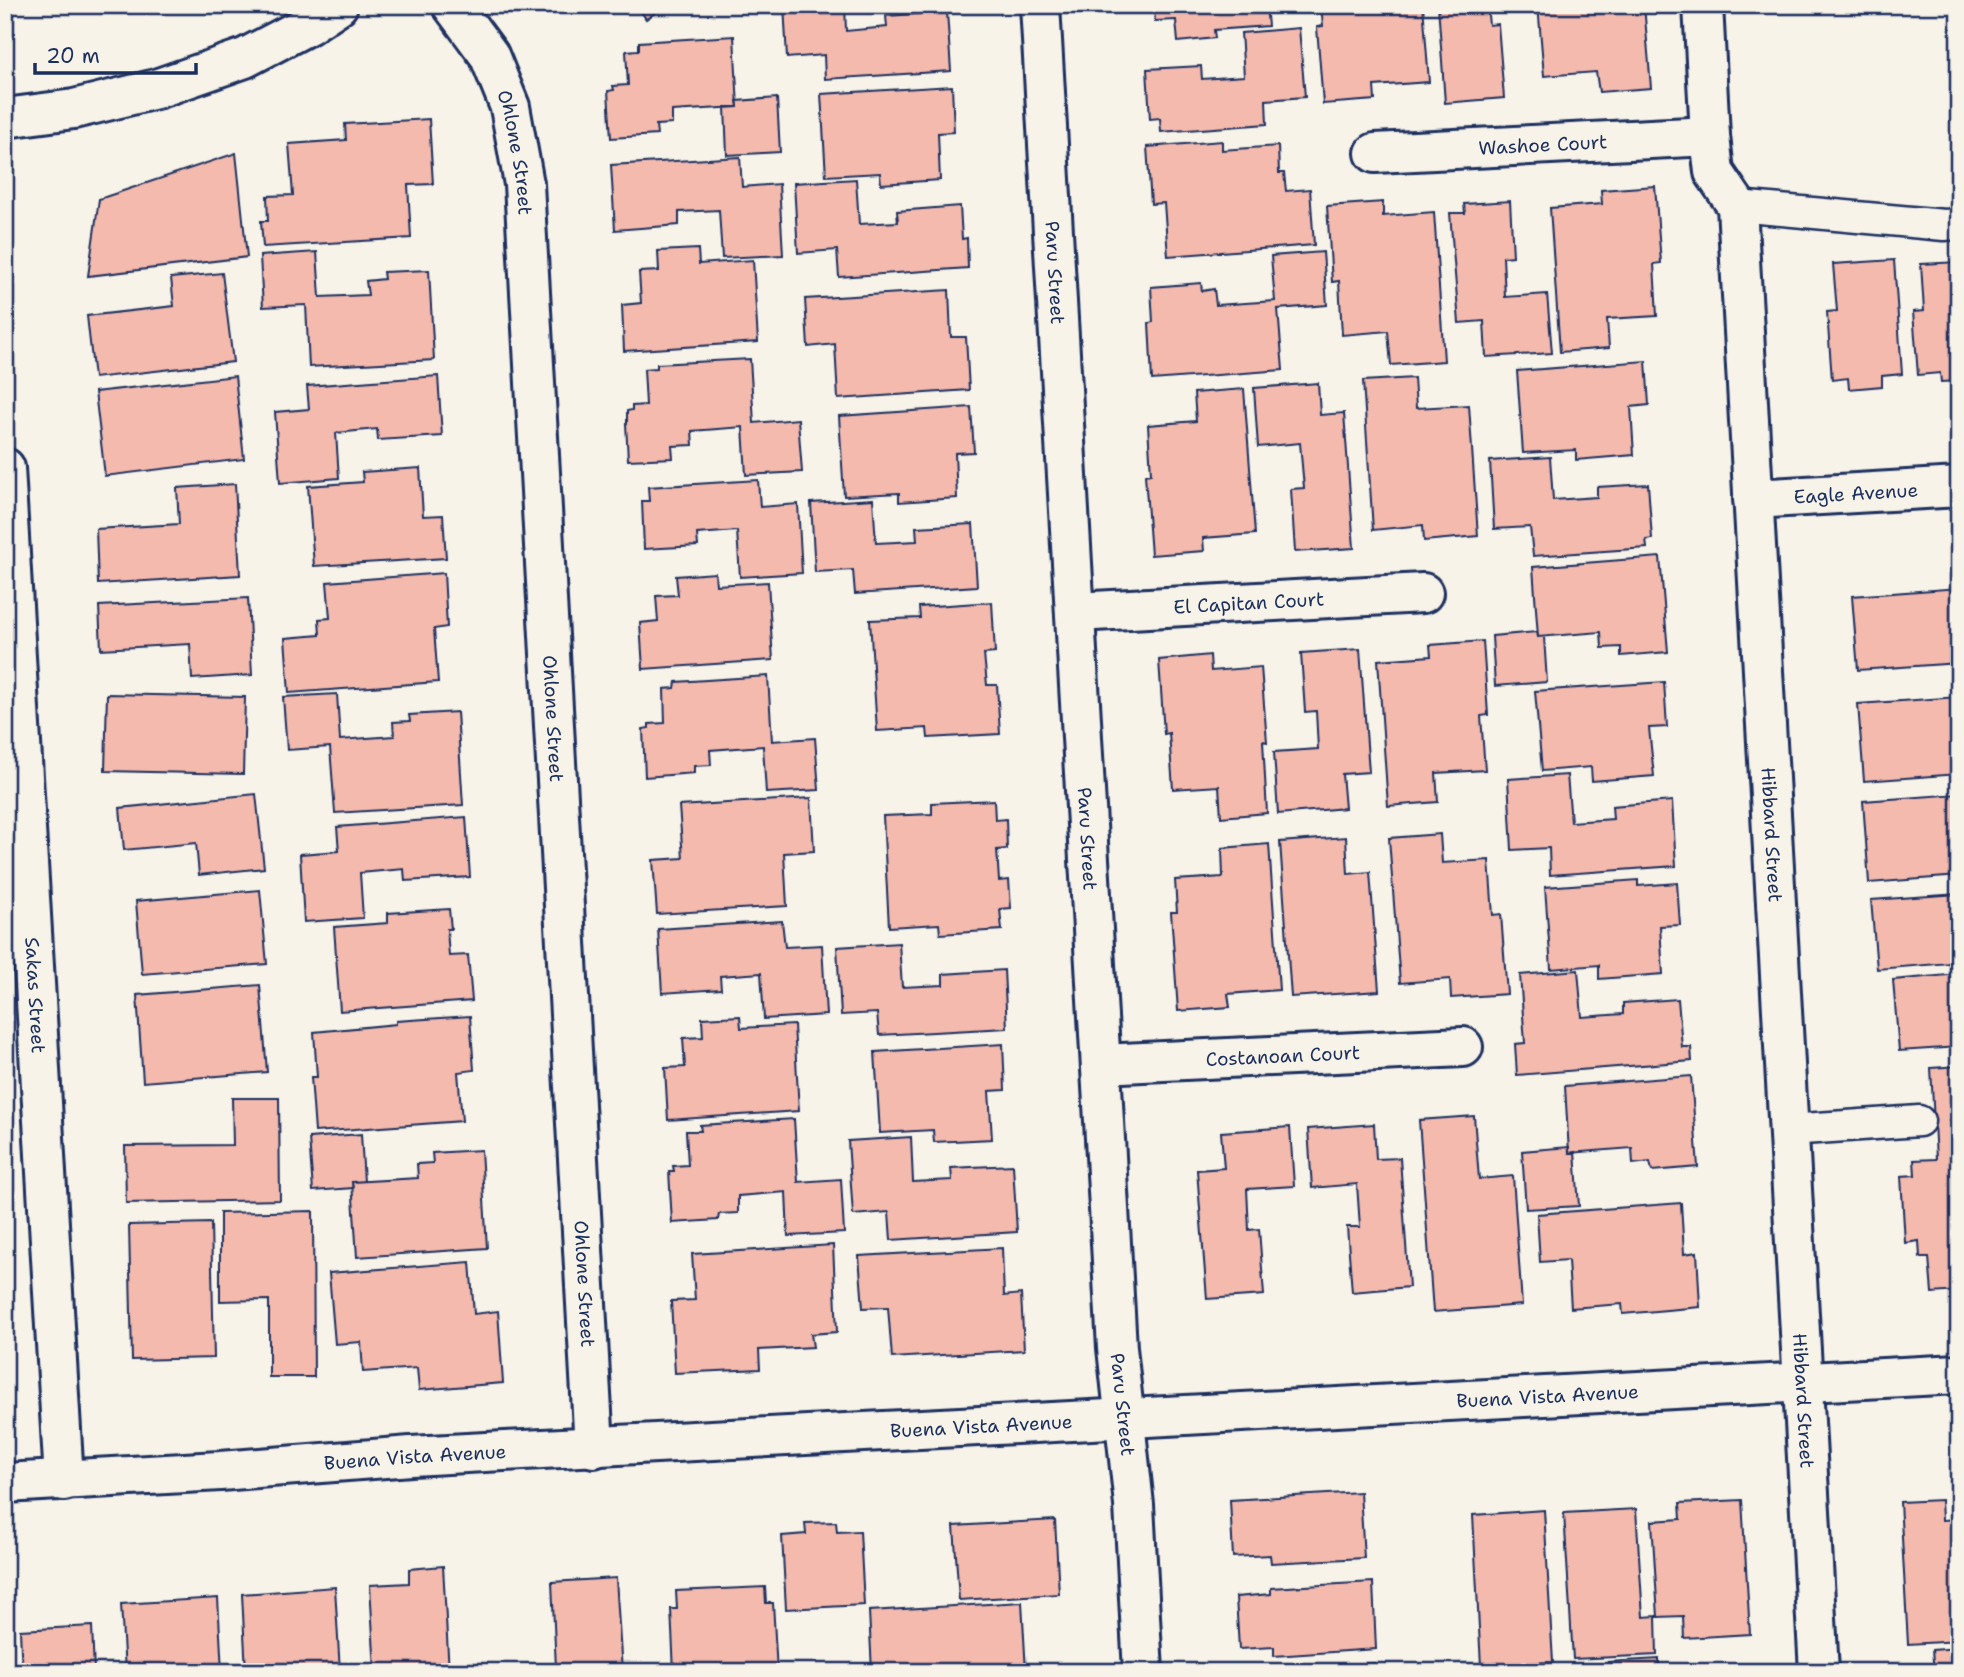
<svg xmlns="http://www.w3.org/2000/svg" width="1964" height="1677" font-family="'Shantell Sans',sans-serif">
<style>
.building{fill:#f4baad;stroke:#1b2f5e;stroke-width:2}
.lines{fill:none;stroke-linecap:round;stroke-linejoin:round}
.lane-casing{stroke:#1b2f5e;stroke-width:35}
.street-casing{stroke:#1b2f5e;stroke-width:44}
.secondary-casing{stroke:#1b2f5e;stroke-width:44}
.lane{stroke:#f7f3e8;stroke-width:30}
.street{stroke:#f7f3e8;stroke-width:38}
.secondary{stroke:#f7f3e8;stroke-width:38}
.labels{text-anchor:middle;stroke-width:7;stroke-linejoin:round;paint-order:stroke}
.street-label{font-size:19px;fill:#1b2f5e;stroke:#f7f3e8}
</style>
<rect width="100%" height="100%" fill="#f7f3e8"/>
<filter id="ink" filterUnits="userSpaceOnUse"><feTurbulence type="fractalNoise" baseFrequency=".0143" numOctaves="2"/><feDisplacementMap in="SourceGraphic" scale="14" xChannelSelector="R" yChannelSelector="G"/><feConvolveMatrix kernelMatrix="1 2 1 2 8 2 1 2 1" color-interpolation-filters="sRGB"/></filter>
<g filter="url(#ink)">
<path class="building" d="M637,5H667L646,19Z
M784,5H845L846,31L887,27L886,16L947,12L951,71L825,79L824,55L787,58Z
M1154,5H1266L1268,26L1214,30L1215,38L1178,42L1176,20L1155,21Z
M1321,5H1423L1429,82L1374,86L1375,100L1323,104L1317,27L1323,26Z
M1438,5H1487L1489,25L1498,24L1504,98L1445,103Z
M1538,5H1644L1651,88L1599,92L1596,72L1544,76Z
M1299,28L1305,97L1266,100L1267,124L1161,132L1160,118L1150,119L1147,69L1201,66L1202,79L1244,76L1241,33Z
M734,36L738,107L672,111V124L656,125L657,135L611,138L608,91L614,90L613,86L628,85L626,51L639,50V42Z
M952,86L954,132L938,133L940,180L881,184L880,173L826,176L821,94Z
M777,98L780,152L727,155L725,107H738L737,101Z
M429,119L433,184L408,185L411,238L263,247L261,221H268L267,196L293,195L289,144L346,140L345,124Z
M1222,141V150L1278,146L1279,173H1284L1286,191L1310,189L1314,245L1168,256L1164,203L1151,204L1147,147Z
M236,153L247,257L88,276L99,199Z
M740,157L742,187L779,184L783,255L722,258L719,210L679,212V225L615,230L611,165Z
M856,179L859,224L898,222L897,211L960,206L962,239L967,238L968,268L839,277L837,250L798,253L794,183Z
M1655,186L1661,263L1654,264L1657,316L1607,319L1609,348L1560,352L1550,208L1602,204L1601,190Z
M1510,201L1513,256L1503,257L1505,297L1547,294L1552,353L1486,357L1484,321L1459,323L1450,213H1465L1464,204Z
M1383,202V216L1434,212L1444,361L1391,365L1388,331L1342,335L1339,281L1332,282L1327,206Z
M698,249L699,264L753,260L758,342L624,351L622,305L641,303L639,272L659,271L658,251Z
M317,252L320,297L368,295L366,281L384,279L383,272L429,270L434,360L309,367L306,305L263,307L260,256Z
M1323,252L1327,305L1278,309L1283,370L1152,380L1149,323L1153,322L1151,287L1201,283L1202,291L1214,289L1216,305L1275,301L1271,256Z
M1894,260L1902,374L1882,376V386L1849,389L1848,378L1832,380L1827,312L1837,311L1833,264Z
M1959,262V381L1941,382L1940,373L1918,375L1913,312L1924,311L1921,264Z
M222,273L233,362L94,378L87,316L174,306L171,278Z
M949,290L951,337H966L969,390L838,399L835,344L808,347L805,299Z
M750,359L754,423L798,419L802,472L746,475L743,427L692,431L693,445L672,446L673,458L628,460L626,424H627V411L632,410V406L646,405L644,369L657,368V364Z
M1646,361L1649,405L1631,407L1634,455L1576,460V450L1523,453L1517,371Z
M235,376L244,459L105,476L95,392Z
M438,376L442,436L378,440L377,429L336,433L339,478L280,483L275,412L309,409L307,386Z
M1414,378L1416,408L1469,405L1478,536L1424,541L1423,525L1373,530L1363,381Z
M1318,383L1320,415L1344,413L1354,548L1295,552L1291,489L1304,488L1300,443L1258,447L1254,388Z
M1244,389L1255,534L1203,538L1204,551L1151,555L1145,475L1151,474L1148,425L1196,421L1194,393Z
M971,407L974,452L955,453L957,498L899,502V493L844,496L839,416Z
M1550,457L1553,500L1597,497V487L1648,484L1652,539L1646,540L1647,548L1533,556L1530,527L1494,529L1490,461Z
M420,468L423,516L443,515L446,558L314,566L308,486L363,482L362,472Z
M758,480L760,507L798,504L802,573L740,577L737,531L697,534L698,546L644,549L642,501H649L648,487Z
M235,484L240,575L98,584L96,529L179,524L177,488Z
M873,499L876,543L917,541L916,527L973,524L977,586L855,594L853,570L815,572L811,503Z
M1660,557L1668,652L1621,656V647L1602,648L1601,632L1538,637L1533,567Z
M444,573L447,627L434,629L438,682L289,693L285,638L320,635L319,619L330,618L327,582Z
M715,573L716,585L768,582L773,660L643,669L640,623L658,621L656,596L678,595L676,576Z
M1959,588V663L1858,670L1852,596Z
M248,598L252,675L192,679L190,644L101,649L99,606Z
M992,602L995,653L984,654L987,685H997L1000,734L928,738L927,728L877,731L870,620L920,618L919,607Z
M1537,632L1538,637H1544L1547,682L1495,686L1492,636Z
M1483,641L1488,715L1481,716L1485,770L1436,773L1438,802L1388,806L1378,660L1431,656L1430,645Z
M1360,649L1369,772L1342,774L1345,808L1278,814L1274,752L1318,749L1316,711L1305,712L1301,653Z
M1210,655L1211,671L1261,667L1267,742L1263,741L1267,813L1221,817L1219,786L1173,789L1169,733L1164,734L1159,660Z
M768,676L772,741L815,738L819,790L766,793L763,746L710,750L711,765L694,766V773L645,777L643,729L649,728V724L665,723L664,689L675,688L676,682Z
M1664,682L1667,727L1649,728L1654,776L1592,781L1591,767L1542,771L1535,691Z
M107,694L245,697L243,774L105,771Z
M337,694L340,740L394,736L393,722L410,721L409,715L457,712L463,805L335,813L330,747L287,750L283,697Z
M1959,697V774L1864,781L1858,704Z
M1567,775L1571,822L1613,819L1612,806L1672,801L1676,866L1550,875L1549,848L1512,850L1508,779Z
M256,794L264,868L199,875L196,843L124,850L120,808Z
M1959,794V876L1869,883L1863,801Z
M811,798L814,851L784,853L787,906L657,914L653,860L683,858L679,806Z
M994,800L995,820L1006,819L1007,849L997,850L999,881L1009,880L1011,908L1000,909L1002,930L940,934L939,924L889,927L883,816L932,814V803Z
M466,817L470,877L405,881L404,869L360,873L363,918L304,922L300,854L339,851L337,827Z
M1440,834L1442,863L1489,860L1493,915L1501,914L1507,994L1451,998L1450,979L1400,983L1389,838Z
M1346,837L1348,874L1370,872L1379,991L1291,997L1280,842Z
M1269,844L1279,990L1228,994L1230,1007L1178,1011L1171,912H1177L1175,880L1223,877L1222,848Z
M1638,880V886L1677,883L1680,925L1660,926L1663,974L1599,979V965L1551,969L1545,887Z
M260,890L267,964L142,974L136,901Z
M1959,894V971L1951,972L1950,963L1877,969L1871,900Z
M449,909L451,929H447L449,956L468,955L472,1001L340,1011L334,927L388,923V913Z
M782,921L785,947L822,945L826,1015L764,1019L761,973L720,976L721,989L662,993L658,929Z
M899,943L902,987L943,985V974L1004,970L1007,1028L879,1035L877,1013L841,1015L837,947Z
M1578,970L1582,1017L1623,1014V1003L1678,999L1682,1047H1691L1692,1061L1517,1075L1515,1044L1525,1043L1520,975Z
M1959,974V1047L1899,1051L1893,980Z
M260,985L267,1072L143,1082L137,995Z
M470,1016L474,1070L458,1072L462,1121L315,1132L311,1077H317L314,1032L396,1024V1021Z
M740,1016L741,1028L794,1025L799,1111L668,1120L665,1068L685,1067L683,1038L703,1037L702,1018Z
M1003,1044L1005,1090L989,1091L992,1139L934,1142L933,1130L880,1133L875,1052Z
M1959,1066V1291L1932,1293L1929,1257H1920L1919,1241L1905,1243L1901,1176L1915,1175L1914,1160L1936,1159L1931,1068Z
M1691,1076L1698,1167L1652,1171L1650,1162L1633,1164L1632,1148L1569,1153L1565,1086Z
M232,1098H279L280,1200L126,1203L125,1146L233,1145Z
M1474,1116L1479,1179L1513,1176L1522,1305L1433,1312L1419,1120Z
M794,1119L798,1182L841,1179L844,1233L788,1236L786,1192L738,1196V1213L719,1214L718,1220L672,1223L669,1171H674L673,1166L688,1165L686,1131H701L700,1125Z
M1374,1124L1376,1159L1400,1158L1409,1287L1352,1292L1347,1227H1360L1357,1184L1312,1188L1308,1129Z
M1290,1127L1294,1186L1247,1189L1249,1230L1259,1229L1264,1295L1207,1299L1197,1170L1224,1168L1221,1132Z
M361,1134L364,1182H352L353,1188L313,1191L309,1138Z
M911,1137L913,1182L952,1180L951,1168L1013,1165L1017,1232L891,1240L889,1212L853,1215L848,1141Z
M1569,1147V1153L1575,1152L1579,1206L1526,1209L1522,1151Z
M481,1150L487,1248L357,1257L352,1182L418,1178L417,1164L433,1163L432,1153Z
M1681,1203L1684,1254L1697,1252L1700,1307L1623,1314L1622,1304L1571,1308L1568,1260L1540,1262L1537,1214Z
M313,1211L314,1377H269V1300L220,1301V1213Z
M211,1223L214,1358L132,1360L129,1225Z
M833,1245L837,1332L811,1334L813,1347L759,1350L760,1369L675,1373L671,1301L695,1300L692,1254Z
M1002,1248L1004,1296L1021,1294L1024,1350L892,1358L888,1307L863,1308L859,1256Z
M470,1262L474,1314L498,1311L503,1383L419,1390L417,1368L363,1372L361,1342L335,1344L329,1273Z
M1360,1492L1364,1558L1271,1563L1270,1555L1233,1557L1230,1500Z
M1742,1500L1750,1634L1684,1638L1683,1616L1658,1617L1652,1521L1681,1519L1680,1503Z
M1941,1500L1942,1520L1959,1519V1641L1908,1644L1900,1502Z
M1636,1509L1643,1617L1656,1616L1657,1655L1573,1659L1564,1513Z
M1544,1510L1553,1662L1481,1666L1473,1515Z
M1055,1520L1059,1594L959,1600L954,1526Z
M836,1522L837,1532L860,1531L864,1605L786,1609L782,1536L806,1534L805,1523Z
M443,1566L449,1672H375L370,1585L409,1583V1569Z
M616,1578L622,1672H546V1669L556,1668L552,1582Z
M1373,1582L1376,1649L1274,1656V1647L1239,1649L1236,1597L1271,1594V1588Z
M335,1587L340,1672H246L242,1594Z
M765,1587L766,1603H773L777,1672H674L671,1609H677L676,1591Z
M218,1598L222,1672H125L121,1604Z
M1022,1602L1026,1672H872L869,1611Z
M92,1626L94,1672H22L20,1630Z
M1959,1648V1672H1934L1932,1650Z
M1659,1659V1672H1609L1608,1662Z
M1374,1663V1672H1278V1669Z"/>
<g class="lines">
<g class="lane-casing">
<path id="lane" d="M1737,206L1944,225L1959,224
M1788,1130L1919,1121"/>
</g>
<g class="street-casing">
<g id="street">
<path id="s1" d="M452,5L489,55L510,107L524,184L594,1448"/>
<path id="s2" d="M1040,5L1117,1348L1134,1505L1143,1672"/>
<path id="s3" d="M1703,5L1710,136L1714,172L1737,206L1819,1672"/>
<path d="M5,118L74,109L156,89L245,58L308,25L338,5"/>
<path id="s4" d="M1375,153L1710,136"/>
<path id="s5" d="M5,468L64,1481"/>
<path id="s6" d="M1753,499L1959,487"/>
<path id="s7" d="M1076,612L1423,593"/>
<path id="s8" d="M1101,1064L1463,1047"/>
</g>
</g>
<g class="secondary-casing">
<g id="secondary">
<path id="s9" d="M5,1483L220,1471L411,1456L1959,1374"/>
</g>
</g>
<use href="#lane" class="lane"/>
<use href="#street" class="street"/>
<use href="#secondary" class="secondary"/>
</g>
</g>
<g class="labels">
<g class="street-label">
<text dy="7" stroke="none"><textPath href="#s4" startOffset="168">Washoe Court</textPath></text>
<text dy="7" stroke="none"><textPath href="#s1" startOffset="164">Ohlone Street</textPath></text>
<text dy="7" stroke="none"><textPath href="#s2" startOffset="268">Paru Street</textPath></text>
<text dy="7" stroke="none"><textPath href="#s6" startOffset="103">Eagle Avenue</textPath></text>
<text dy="7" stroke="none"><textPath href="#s7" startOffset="173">El Capitan Court</textPath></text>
<text dy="7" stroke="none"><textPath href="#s1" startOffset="732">Ohlone Street</textPath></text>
<text dy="7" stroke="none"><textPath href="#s3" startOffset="838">Hibbard Street</textPath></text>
<text dy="7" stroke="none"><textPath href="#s2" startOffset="835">Paru Street</textPath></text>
<text dy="7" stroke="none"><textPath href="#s5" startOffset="528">Sakas Street</textPath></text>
<text dy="7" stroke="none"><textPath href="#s8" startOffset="182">Costanoan Court</textPath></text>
<text dy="7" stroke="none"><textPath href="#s1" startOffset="1298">Ohlone Street</textPath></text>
<text dy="7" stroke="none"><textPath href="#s9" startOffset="1545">Buena Vista Avenue</textPath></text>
<text dy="7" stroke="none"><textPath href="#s3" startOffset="1405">Hibbard Street</textPath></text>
<text dy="7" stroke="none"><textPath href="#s2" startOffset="1402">Paru Street</textPath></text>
<text dy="7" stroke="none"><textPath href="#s9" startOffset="978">Buena Vista Avenue</textPath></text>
<text dy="7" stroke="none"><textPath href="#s9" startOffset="411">Buena Vista Avenue</textPath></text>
</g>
</g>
<rect width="1964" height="1677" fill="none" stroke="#f7f3e8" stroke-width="28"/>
<rect x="14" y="14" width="1936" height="1649" fill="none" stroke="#1b2f5e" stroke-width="2.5" filter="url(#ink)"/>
<path d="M35 63v10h161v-10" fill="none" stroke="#1b2f5e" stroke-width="3.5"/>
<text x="46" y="63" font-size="21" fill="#1b2f5e" stroke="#f7f3e8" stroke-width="5" paint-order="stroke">20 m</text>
</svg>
